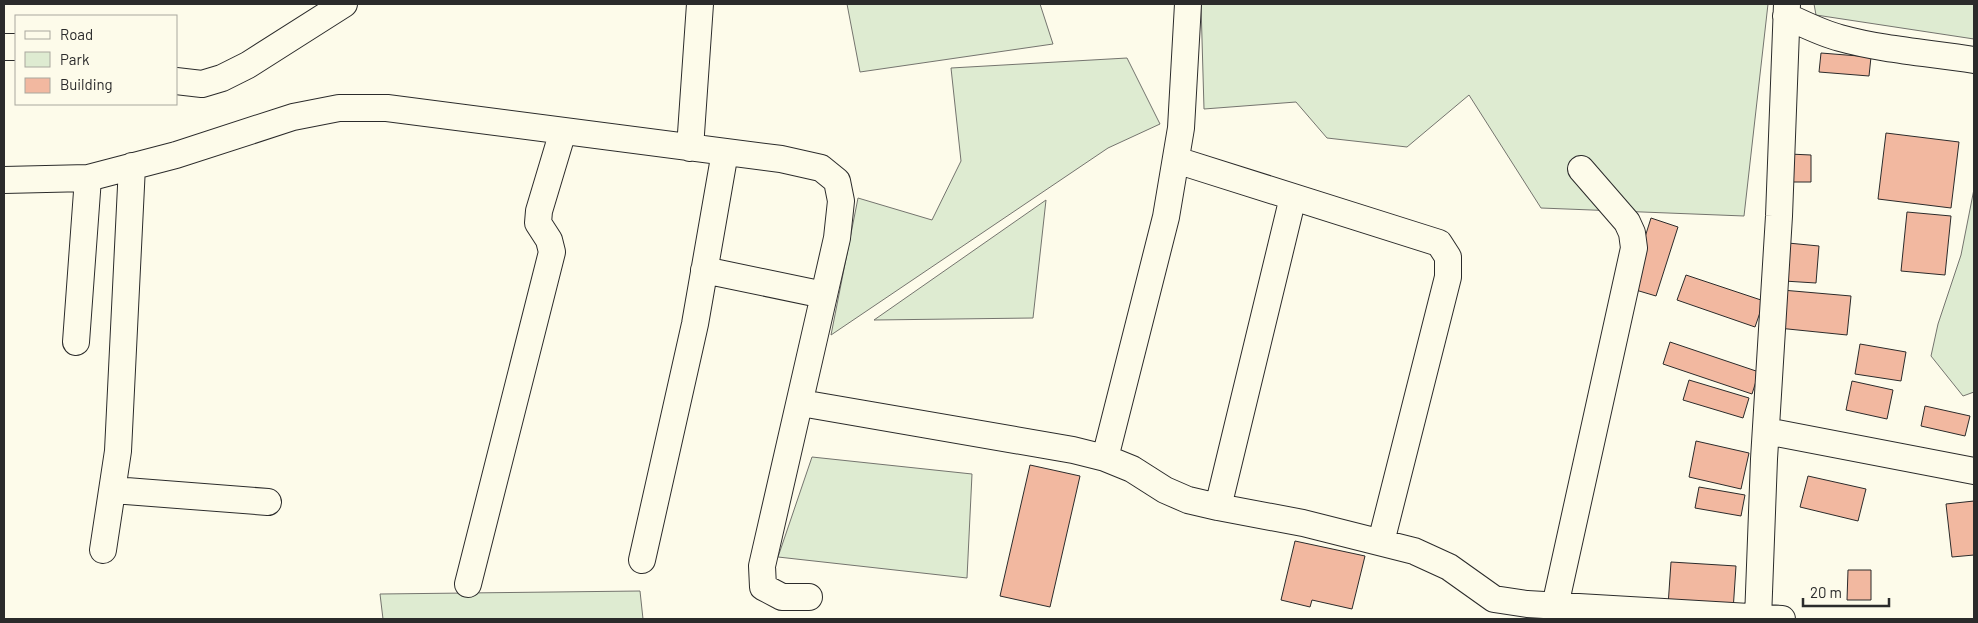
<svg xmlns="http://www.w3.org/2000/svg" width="1978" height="623" font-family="Barlow,sans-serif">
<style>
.green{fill:#deebd1;stroke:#74746e}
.building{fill:#f2b8a0;stroke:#2b2b2b}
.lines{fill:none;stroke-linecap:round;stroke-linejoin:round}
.street-casing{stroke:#2b2b2b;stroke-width:28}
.street{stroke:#fdfbea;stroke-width:26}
</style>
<rect width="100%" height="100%" fill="#fdfbea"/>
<path class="green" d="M847,4H1040L1053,44L860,72Z
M1201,4H1768L1744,216L1541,208L1469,95L1407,147L1327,138L1296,102L1204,109Z
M1814,4H1974V39L1816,15Z
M1127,58L1160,124L1108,148L831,335L858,198L932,220L961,161L951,68Z
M1974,189V392L1963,396L1931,356L1938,324L1961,255Z
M1046,200L1033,318L874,320Z
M812,457L972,474L967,578L778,557Z
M640,591L643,619H383L380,594Z"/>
<path class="building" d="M1821,53L1871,57L1869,76L1819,72Z
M1886,133L1959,142L1951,208L1878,199Z
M1789,154L1811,155V182H1788Z
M1907,212L1951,216L1945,275L1901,271Z
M1651,218L1678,227L1656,296L1629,288Z
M1788,243L1819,246L1816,283L1784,281Z
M1686,275L1764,301L1755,327L1677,300Z
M1782,290L1851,296L1847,335L1778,328Z
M1670,342L1759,372L1752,394L1663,364Z
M1860,344L1906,352L1901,381L1855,374Z
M1689,380L1749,398L1743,418L1683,400Z
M1852,381L1893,390L1887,419L1846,410Z
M1925,406L1970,416L1965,436L1921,426Z
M1696,441L1749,453L1741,489L1689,477Z
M1030,465L1080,476L1050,607L1000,596Z
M1808,476L1866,489L1858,521L1800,507Z
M1699,487L1745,495L1741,516L1695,508Z
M1974,501V555L1952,557L1946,504Z
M1295,541L1365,556L1352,609L1312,600L1310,607L1281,600Z
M1671,562L1736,566L1733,611L1668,606Z
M1848,570H1871V600H1847Z"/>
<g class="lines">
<g class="street-casing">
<path id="street" d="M1786,16C1804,24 1821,33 1840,38C1883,50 1930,53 1974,60
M4,47H16
M176,81L202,84L222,78L248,65L344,4
M690,148L700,4
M1176,160L1439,243L1448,257V277L1381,542
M4,180L88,178L176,155L293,117L339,108H387L781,159L821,168L837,181L841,201L837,238L824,295L762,566L763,587L782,597H809
M704,270L824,295
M76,342L88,178
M801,403L1073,450L1105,458L1132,469L1165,490L1188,500L1218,507L1303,523L1414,551L1449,567L1494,599L1527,604L1782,619
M1766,431L1974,471
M1105,458L1166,217L1181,128L1188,4
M113,490L268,502
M1218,507L1293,197
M103,550L118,451L132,166
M642,560L695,324L725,152
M468,584L552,252L549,240L538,223L539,211L563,131
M1555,606L1634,248L1632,233L1627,222L1581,169
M1758,619L1764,459L1779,216L1787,4"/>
</g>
<use href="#street" class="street"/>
</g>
<rect width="1978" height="623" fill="none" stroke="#2b2b2b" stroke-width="10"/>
<rect x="15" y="15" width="162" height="90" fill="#fdfbea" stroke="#a9a89e"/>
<rect x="25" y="31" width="25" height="8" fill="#fdfbea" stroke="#a9a89e"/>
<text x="60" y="40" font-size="15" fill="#2b2b2b">Road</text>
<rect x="25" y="52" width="25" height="15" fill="#deebd1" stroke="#a9a89e"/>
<text x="60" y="65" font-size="15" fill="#2b2b2b">Park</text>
<rect x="25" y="78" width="25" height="15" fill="#f2b8a0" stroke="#a9a89e"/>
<text x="60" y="90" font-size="15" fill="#2b2b2b">Building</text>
<path d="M1803 598v8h86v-8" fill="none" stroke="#2b2b2b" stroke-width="2.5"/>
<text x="1810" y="598" font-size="15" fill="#2b2b2b" stroke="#fdfbea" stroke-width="4" paint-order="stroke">20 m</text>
</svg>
